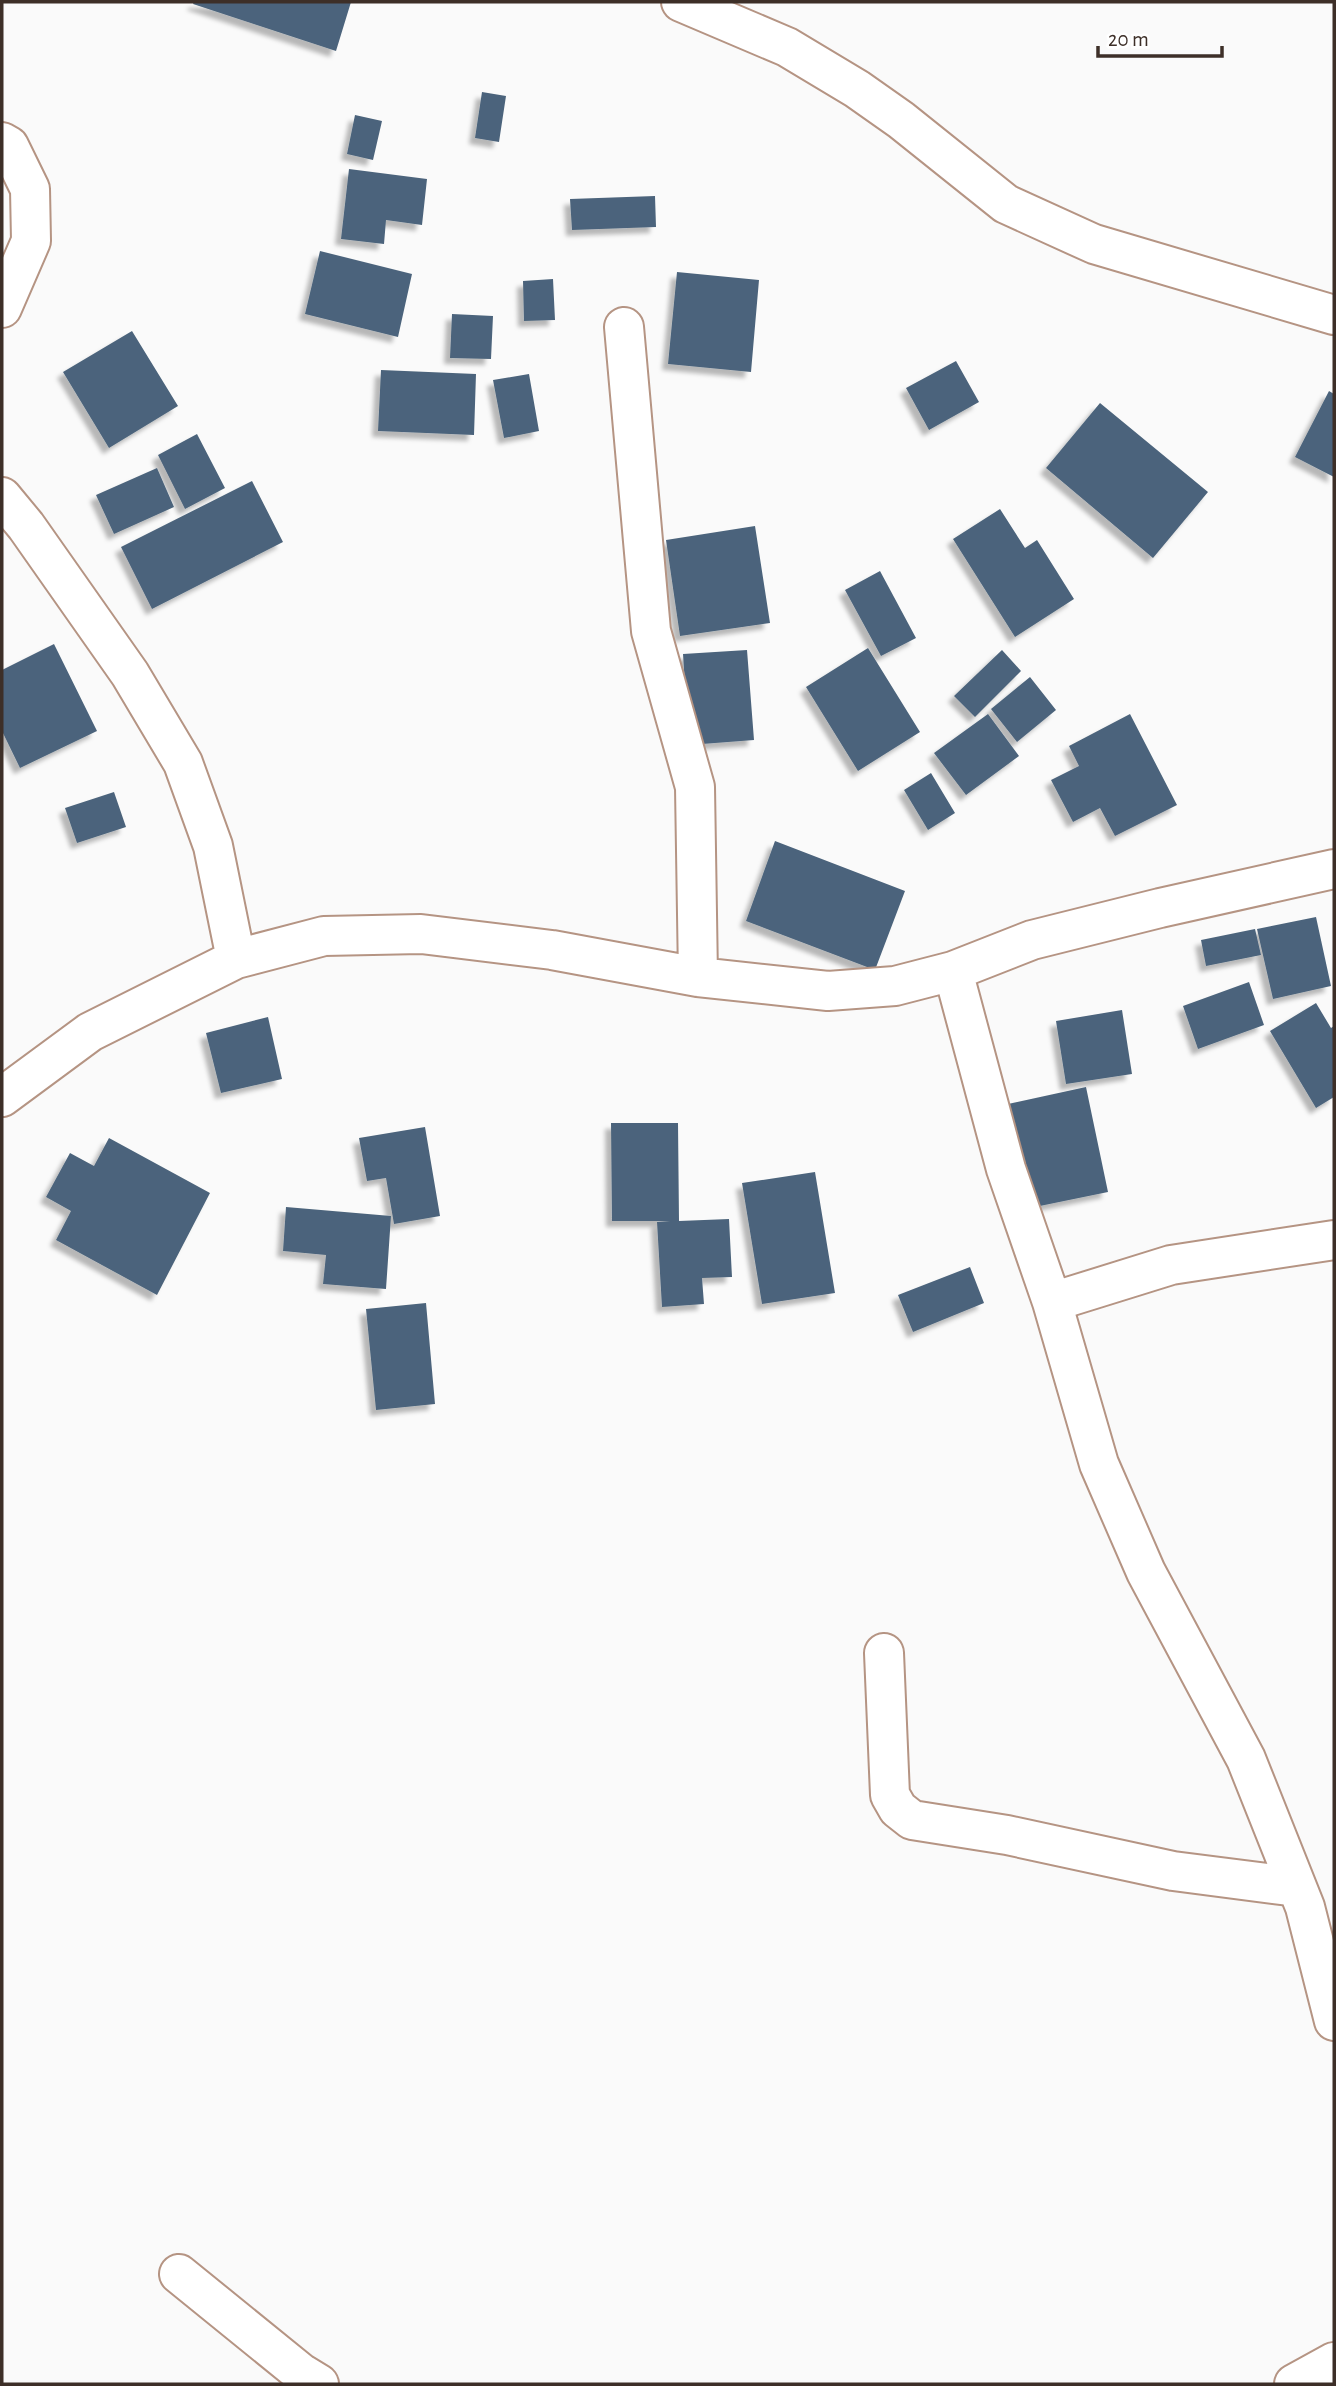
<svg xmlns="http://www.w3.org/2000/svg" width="1336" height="2386" font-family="'Alegreya Sans',sans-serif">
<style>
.building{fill:#4c647b;filter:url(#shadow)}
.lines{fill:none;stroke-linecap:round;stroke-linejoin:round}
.street-casing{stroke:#b59483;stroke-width:42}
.street{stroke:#fff;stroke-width:38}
</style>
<defs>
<filter id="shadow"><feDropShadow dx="-6" dy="6" stdDeviation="2" flood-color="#0004"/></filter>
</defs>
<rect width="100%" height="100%" fill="#fafafa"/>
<path class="building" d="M194,2H351L336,51L193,4Z
M482,92L506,96L499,142L475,138Z
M355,115L382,121L373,160L347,154Z
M349,169L427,179L422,225L386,220L384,244L341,239Z
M655,196L656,227L572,230L570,199Z
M320,251L412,274L398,337L305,314Z
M677,272L759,280L751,372L668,364Z
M553,279L555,320L524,321L523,281Z
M452,314L493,316L491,359L450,358Z
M132,331L178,406L109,448L63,372Z
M956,361L979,402L929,430L906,388Z
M381,370L476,374L474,435L378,431Z
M529,374L539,431L504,438L493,380Z
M1329,391L1334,394V477L1295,457Z
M1100,403L1208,492L1153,558L1046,468Z
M197,434L225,488L185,509L158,455Z
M157,468L174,507L114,534L96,495Z
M252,481L283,542L152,609L121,547Z
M1000,509L1025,548L1037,540L1074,599L1015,637L953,539Z
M755,526L770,623L680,636L666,540Z
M880,571L916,638L881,656L845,590Z
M54,644L97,731L20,768L2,731V670Z
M868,648L920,732L858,771L806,687Z
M747,650L754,740L689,745L683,654Z
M1002,650L1021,671L975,717L954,696Z
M1030,677L1056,710L1017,742L991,709Z
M988,714L1019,756L966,795L934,753Z
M1130,714L1177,805L1115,836L1100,808L1073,822L1051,780L1079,766L1069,746Z
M931,773L955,813L928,830L904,790Z
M114,792L126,827L77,843L65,808Z
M775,841L905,891L875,970L746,921Z
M1316,917L1331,986L1273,999L1257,929Z
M1255,929L1261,955L1206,966L1201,940Z
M1249,982L1264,1025L1198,1049L1183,1006Z
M1316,1003L1331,1028L1334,1026V1097L1316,1108L1270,1031Z
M1122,1010L1132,1074L1066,1084L1056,1021Z
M268,1017L282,1079L221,1093L206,1033Z
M1086,1087L1108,1192L1030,1208L1008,1104Z
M611,1123H678L679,1221L729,1219L732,1277L702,1278L704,1304L662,1307L657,1222L670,1221H612Z
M425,1127L440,1216L394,1224L386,1178L367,1181L359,1138Z
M109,1138L210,1193L157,1295L56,1240L71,1211L46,1197L70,1153L94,1166Z
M815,1172L835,1293L762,1304L742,1183Z
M286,1207L391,1216L386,1289L323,1284L326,1255L283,1251Z
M970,1267L984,1303L913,1332L898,1295Z
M426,1303L435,1404L376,1410L366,1309Z"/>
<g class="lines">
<g class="street-casing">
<path id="street" d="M681,2L787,47L857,89L901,120L1006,204L1094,244L1334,315
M2,142L9,146L30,189L31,241L2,308
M624,327L651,631L695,787L698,977
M2,497L26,526L130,674L183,763L213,846L236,959
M953,971L1006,1169L1052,1302L1099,1464L1146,1572L1246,1759L1305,1907L1334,2021
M2,1097L90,1032L236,959L324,936L421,934L552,950L698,977L828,991L895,986L953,971L1032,940L1160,908L1334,869
M1052,1302L1171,1265L1334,1240
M884,1653L890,1795L898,1809L912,1820L1007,1835L1173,1871L1297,1887
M179,2274L301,2373L319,2384
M1294,2384L1334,2362"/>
</g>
<use href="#street" class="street"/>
</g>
<rect width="1336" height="2386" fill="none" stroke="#3d2f28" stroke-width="7"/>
<path d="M1098 46v10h124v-10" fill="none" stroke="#3d2f28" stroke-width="3.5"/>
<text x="1108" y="46" font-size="21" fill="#3d2f28" stroke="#ffffff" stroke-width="5" paint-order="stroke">20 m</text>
</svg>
